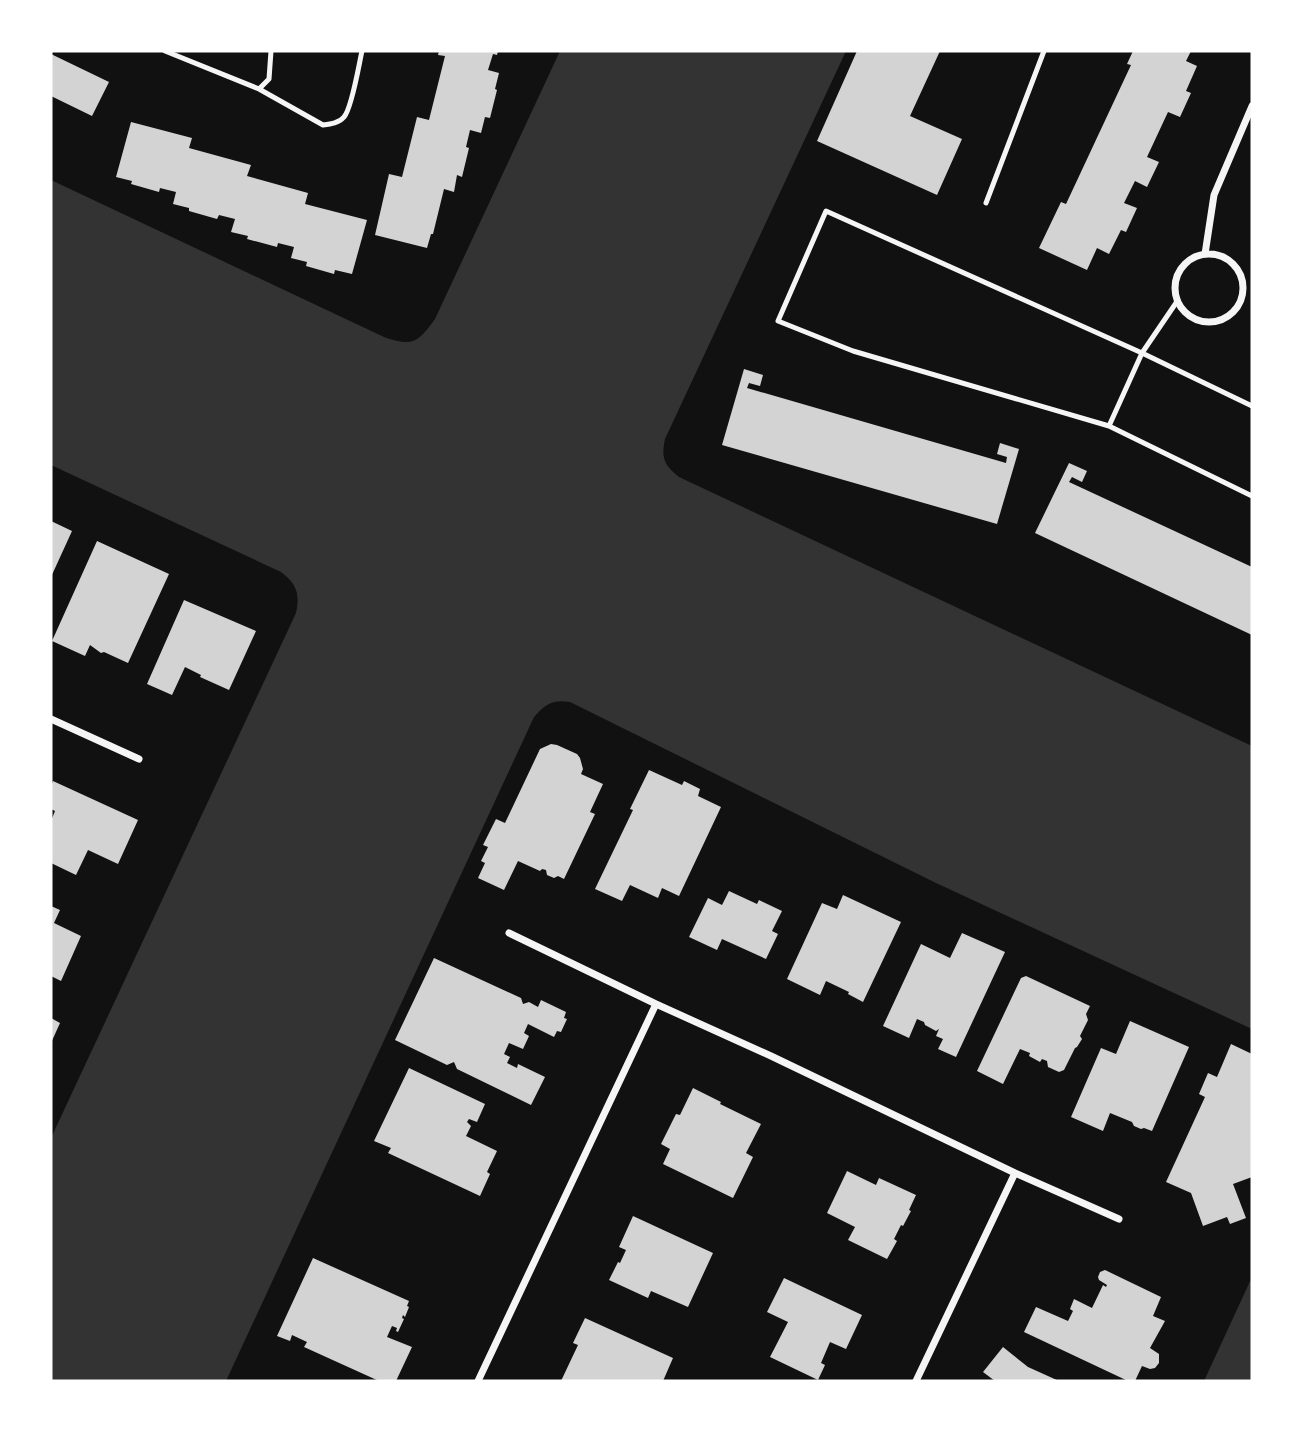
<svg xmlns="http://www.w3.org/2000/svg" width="1303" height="1432" font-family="Bitter,serif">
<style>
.water{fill:#333}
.building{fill:#d3d3d3}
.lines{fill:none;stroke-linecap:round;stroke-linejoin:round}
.service{stroke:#f5f5f5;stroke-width:5}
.minor{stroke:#f5f5f5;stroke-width:7}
</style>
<rect width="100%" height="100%" fill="#111"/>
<path class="water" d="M560,51H846L665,439C661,458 664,465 679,477L1252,746V1029L936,883L570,702C553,699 545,704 534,717L226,1381H51V1138L296,613C300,594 297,584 281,572L51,465V180L384,337C412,347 418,343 435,319Z
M1252,1277V1381H1204Z"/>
<path class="building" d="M439,51H498L497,55L493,54L488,70L499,73L495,89L497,90L490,118L485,117L481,133L470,130L466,147L469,148L462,177L457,175L454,192L444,189L433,234H431L427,248L375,235L389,174L402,177L417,117L429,120L445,56L438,55Z
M857,51H940L910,116L962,139L937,195L817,141Z
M1133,51H1191L1186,61L1197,66L1186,91L1191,93L1180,117L1168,112L1147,157L1159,162L1147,187L1135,181L1124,203L1137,208L1126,232L1121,230L1109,254L1097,248L1087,270L1039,248L1061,202L1066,204L1131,65L1127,64Z
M51,54L109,82L92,116L51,96Z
M131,122L192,138L189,148L251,165L247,176L308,193L305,204L367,220L352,274L335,270L334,274L306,266L307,262L291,258L294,247L278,243L277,247L247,239L248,236L231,232L235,219L219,215L217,219L189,211V208L173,204L176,192L160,188L159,192L131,184L132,181L116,177Z
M744,369L763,375L760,386L749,383L747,388L1006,463L1007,457L997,454L1000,443L1019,449L997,524L722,445Z
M1069,463L1087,471L1082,482L1072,477L1069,482L1252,567V635L1035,533Z
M51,521L72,531L51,577Z
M97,541L169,574L128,663L104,652L101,653L90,645L85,656L52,641Z
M184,600L256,631L229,690L200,677L201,675L185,667L172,695L147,684Z
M551,744L557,745L577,754L580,758L583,769L581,774L603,784L590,812L595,814L564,879L558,876L554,878L547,875L546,870L542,869L540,871L518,861L504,890L478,878L485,863L481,861L488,847L483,845L496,819L505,823L540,749Z
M649,770L682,785L684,781L700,789L698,796L721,807L679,896L662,888L658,898L630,885L622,901L595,889L633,810L630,809Z
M53,781L138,820L118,864L88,850L76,875L51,863V821L55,811L51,809V786Z
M729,891L757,904L759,900L782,911L772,931L778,934L766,959L722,939L717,950L689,937L708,898L722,905Z
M843,895L901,922L863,1002L848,994L849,992L826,981L820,995L787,979L822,903L837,909Z
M51,906L60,910L54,923L81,936L61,981L51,976Z
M962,933L1005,952L956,1057L938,1049L943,1039L936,1036L939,1029L936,1031L925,1025L924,1022L917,1019L909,1038L883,1026L921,944L950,958Z
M434,958L521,998L523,1004L529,1002L538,1007L541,1000L566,1012L564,1018L567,1019L561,1032L557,1031L554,1037L528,1024L524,1033L529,1036L523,1049L509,1043L504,1054L510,1057L507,1063L517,1068L518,1064L545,1077L531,1105L457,1069L454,1062L447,1065L395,1040Z
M1026,976L1090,1006L1086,1014L1088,1020L1080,1036L1082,1039L1077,1047L1075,1048L1064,1070L1059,1072L1048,1067L1047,1061L1042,1059L1040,1062L1029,1056L1030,1053L1020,1049L1003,1084L977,1071L1021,978Z
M51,1018L60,1023L51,1043Z
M1130,1021L1189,1047L1152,1131L1144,1128L1141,1129L1134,1126L1132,1122L1110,1113L1103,1131L1071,1117L1101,1048L1116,1054Z
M1231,1044L1252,1054V1177L1233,1184L1246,1218L1230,1224L1227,1217L1203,1226L1191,1193L1166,1182L1205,1097L1199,1094L1208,1073L1217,1077Z
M409,1068L485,1104L477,1122L469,1119L467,1122L471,1126L466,1136L497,1151L487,1172L490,1174L480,1196L388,1153L391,1148L374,1141Z
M693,1088L721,1102L720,1104L761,1124L746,1153L753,1157L733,1198L663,1164L670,1149L661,1144L676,1114L680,1115Z
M847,1171L876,1185L879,1178L916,1195L909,1210L911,1211L903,1226L901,1225L894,1239L897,1241L887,1259L848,1240L855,1227L827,1213Z
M633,1216L713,1253L688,1307L651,1291L648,1298L609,1280L618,1262L620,1263L626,1250L619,1247Z
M313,1258L409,1301L407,1306L409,1307L405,1317L403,1315L402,1318L404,1319L398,1332L396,1331L397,1328L392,1326L387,1337L412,1347L396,1381H379L304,1347L307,1342L292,1335L290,1341L277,1336Z
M1105,1270L1161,1297L1153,1316L1165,1321L1150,1348L1159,1354V1363L1155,1368L1150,1369L1142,1366L1135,1381H1128L1024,1332L1036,1307L1068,1321L1073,1311L1070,1309L1074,1299L1092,1308L1103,1285L1106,1287L1107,1285L1099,1280L1098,1277L1100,1272Z
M784,1278L862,1315L846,1349L830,1342L821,1363L825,1365L818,1380L770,1357L788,1322L767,1312Z
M585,1318L673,1358L663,1381H561L578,1345L573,1343Z
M1003,1347L1028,1367L1059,1381H995L983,1372Z"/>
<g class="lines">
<path class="service" d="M165,51L259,89L269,79L271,51
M259,89L323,125C331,124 339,123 344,117C352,108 359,64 362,51
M986,203L1044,51
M1178,300L1142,353L1109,426L853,351L778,321L826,211L1142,353L1252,406
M1109,426L1252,496"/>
<path class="minor" d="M1205,254L1214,195L1252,106
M1175 288a34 34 0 1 1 68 0a34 34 0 1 1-68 0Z
M51,719L139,759
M509,933L656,1004L771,1056L1015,1173L1119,1219
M478,1381L656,1004
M916,1381L1015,1173"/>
</g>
<rect width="1303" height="1432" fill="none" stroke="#ffffff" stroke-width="105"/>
</svg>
